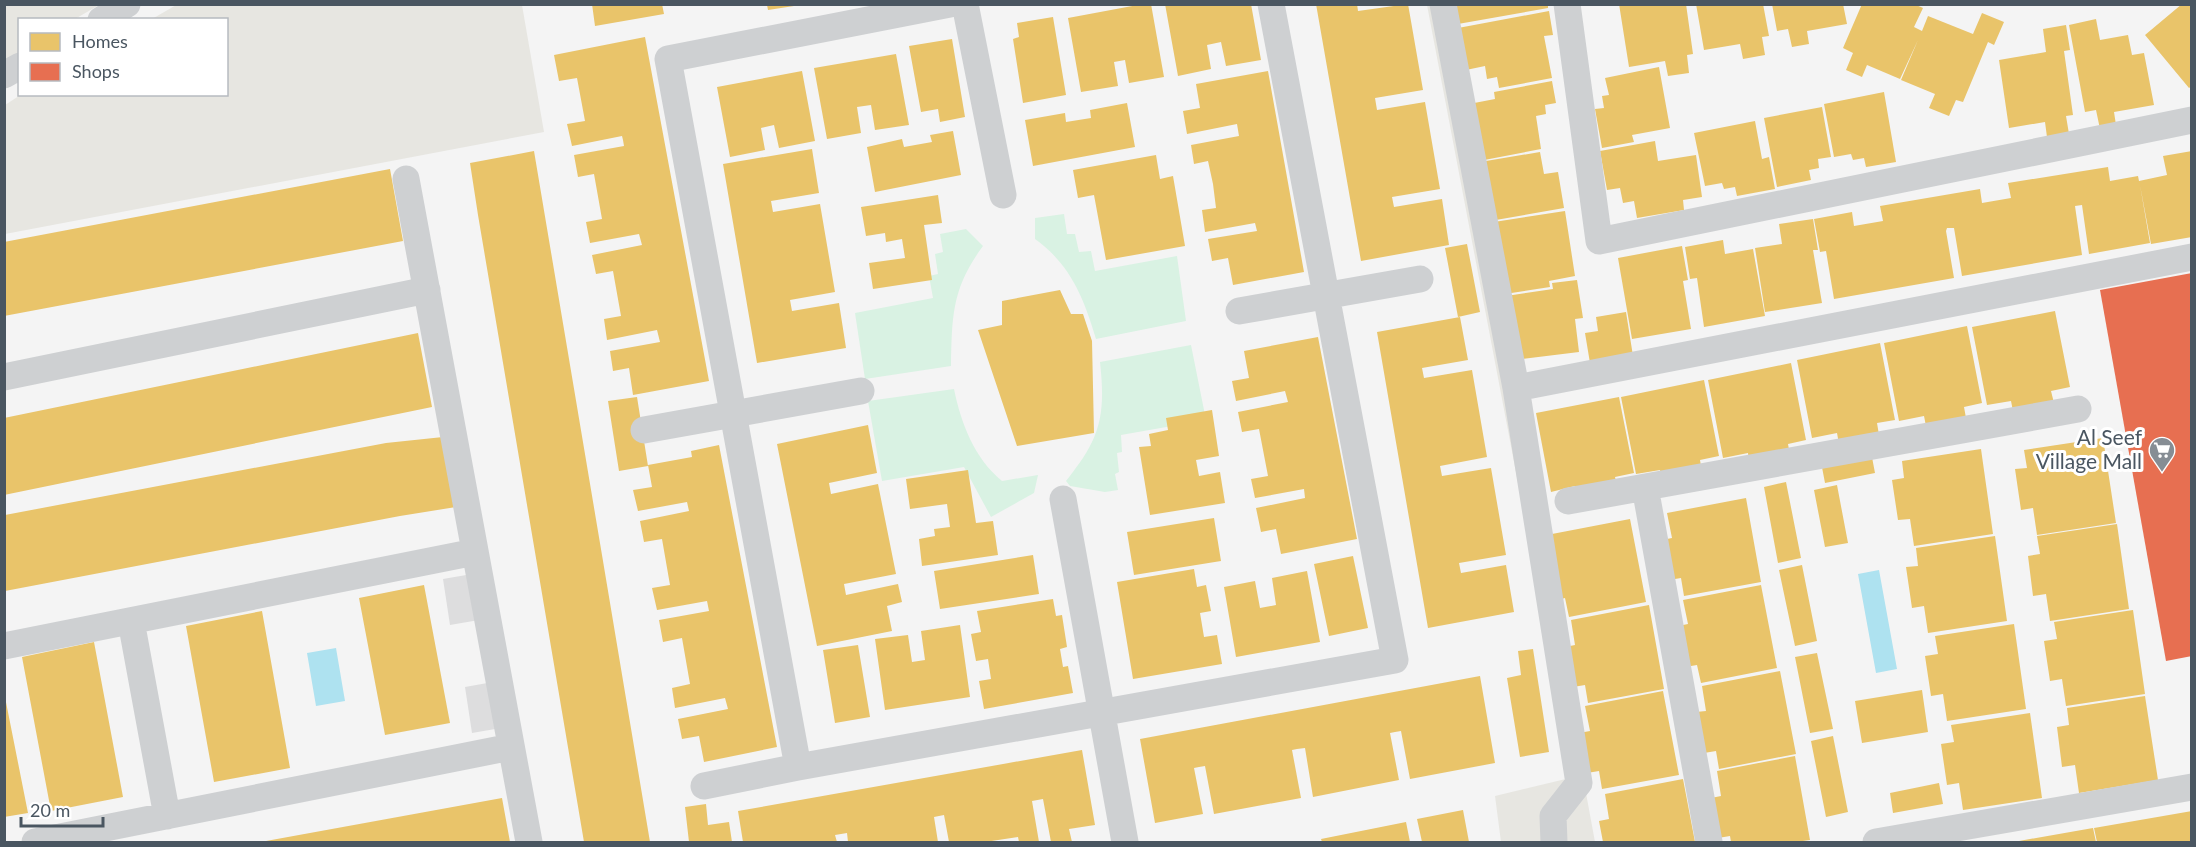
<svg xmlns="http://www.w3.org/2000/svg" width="2196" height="847" font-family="Lato,sans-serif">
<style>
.green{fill:#d9f2e3}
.sand{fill:#e7e6e1}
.water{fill:#aee2f0}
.homes{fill:#e9c46a}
.shops{fill:#e76f51}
.building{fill:#ddddde}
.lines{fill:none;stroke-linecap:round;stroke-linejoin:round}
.minor{stroke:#ced0d2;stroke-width:27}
.labels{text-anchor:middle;stroke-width:6;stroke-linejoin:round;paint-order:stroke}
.poi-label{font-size:21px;fill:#4a5661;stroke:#fff;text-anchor:end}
</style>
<rect width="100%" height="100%" fill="#f4f4f4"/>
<path class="green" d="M1064,214L1067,234H1075L1079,252L1091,251L1095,271L1177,256L1186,321L1096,339C1084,298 1070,264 1035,239V218Z
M966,229L983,246C952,288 952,315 951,366L865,379L855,313L933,298L929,276L938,274L935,254L943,252L940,234Z
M1191,345L1206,420L1121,435L1122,452L1117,453L1119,472L1115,474L1118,490L1105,492L1070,486L1066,481C1100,439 1106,417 1100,362Z
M954,389C961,423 974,458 1002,481L1038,475L1034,493L991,517L964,467L882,481L868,401Z"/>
<path class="sand" d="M178,4L522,5L544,132L5,234V105L22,94H226V20L152,19Z
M5,5H99L75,19L20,20L19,53L5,63Z
M1427,5H1441L1595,842H1501L1495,796L1574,777Z"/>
<path class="water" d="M1879,570L1897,669L1876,673L1858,574Z
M336,648L345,701L316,706L307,653Z"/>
<path class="homes" d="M592,4H662L664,14L595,26Z
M1143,4H1151L1164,77L1129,83L1125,60L1114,62L1118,86L1081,92L1068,18Z
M1165,4H1251L1261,60L1226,66L1221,42L1207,45L1211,69L1178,76Z
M1316,4H1357L1358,11L1408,4L1423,90L1375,98L1377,110L1425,102L1440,189L1392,197L1394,207L1442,199L1449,245L1361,261Z
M1455,4H1548V8L1458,24Z
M1619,4H1686L1693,54L1687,55L1689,73L1668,76L1665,61L1629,67Z
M1696,4H1763L1769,36L1762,37L1765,55L1743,59L1740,44L1704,50Z
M1772,4H1843L1847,24L1807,31L1809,44L1792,47L1788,29L1777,31Z
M1862,4H1914L1923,8L1914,27L1922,31L1928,16L1973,34L1982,13L2004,22L1994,45L1988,42L1963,102L1956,100L1949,116L1929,108L1935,94L1901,80L1918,40L1900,79L1867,65L1862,77L1846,70L1853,53L1843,48Z
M2182,4H2192V86L2189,88L2145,35Z
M767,5H794V6L768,10Z
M1549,11L1553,35L1544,36L1552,78L1499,88L1497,77L1487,79L1485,66L1466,70L1458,28Z
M1053,17L1066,95L1023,103L1013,39L1019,37L1017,23Z
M2096,19L2100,40L2128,35L2132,55L2144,53L2154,105L2114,112L2116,125L2100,129L2096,110L2085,112L2069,25Z
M2066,25L2070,50L2064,51L2073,115L2066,116L2069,134L2047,137L2045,122L2009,128L1999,60L2046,52L2043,29Z
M645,37L709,381L633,395L629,368L613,371L610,351L660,342L657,330L607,340L604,319L621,316L613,271L596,274L592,255L642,245L639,234L590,243L586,222L602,219L594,174L578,177L574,155L624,146L623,140L622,136L572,146L567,124L585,121L577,78L559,81L554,55Z
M952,39L965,117L940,122L938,109L921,112L909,46Z
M896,54L909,125L875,130L871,105L857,107L861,133L827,139L814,68Z
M1659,67L1670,128L1632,135L1634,142L1602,148L1595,109L1604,108L1602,96L1609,95L1605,78Z
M802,71L815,141L779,148L774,125L761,128L765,150L730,157L717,87Z
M1268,71L1304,272L1233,285L1228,258L1212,261L1208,239L1257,231L1255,223L1205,232L1202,210L1216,208L1213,184L1208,161L1194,164L1191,145L1239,136L1237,124L1187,134L1183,111L1200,108L1196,84Z
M1552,81L1556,103L1545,105L1546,114L1536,116L1541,149L1479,161L1469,104L1495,99L1494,92Z
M1884,92L1896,162L1866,167L1864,158L1853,160L1851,154L1834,157L1824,104Z
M1127,103L1135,147L1033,166L1025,120L1065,113L1066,122L1091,118L1090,110Z
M1822,107L1831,157L1818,159L1819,168L1809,170L1811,180L1777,187L1764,118Z
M1755,121L1762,159L1769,157L1775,189L1737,196L1735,187L1724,189L1722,183L1705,186L1694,133Z
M953,131L961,175L875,192L867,147L902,139L904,147L932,142L930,135Z
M1655,141L1658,161L1696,155L1702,197L1683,200L1684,210L1637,218L1634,201L1623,203L1620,188L1607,190L1600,151Z
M812,149L819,193L771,201L773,212L820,204L835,292L790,300L792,311L839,303L846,348L757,363L723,164Z
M534,151L603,561L650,842H584L478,215L470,163Z
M2192,151V237L2151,244L2140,185L2150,243L2089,254L2082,205L2075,206L2082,255L1962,276L1954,228H1947L1946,231L1954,278L1834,299L1826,251L1820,252L1814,219L1852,212L1854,226L1883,221L1880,206L1980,189L1982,203L2011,198L2008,183L2108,167L2110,181L2138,176L2139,181L2167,175L2163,156Z
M1540,152L1544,174L1558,172L1564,208L1490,221L1480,162Z
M1156,155L1160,179L1173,176L1185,246L1106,260L1094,195L1078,198L1073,170Z
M390,169L403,241L4,316V242Z
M938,195L942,223L924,225L932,280L873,289L869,263L905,258L902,239L886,242L885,233L866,236L861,207Z
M1565,211L1575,276L1549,281L1550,287L1505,294L1494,222Z
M1813,219L1818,250H1813L1822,303L1765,312L1755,248L1782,244L1779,224Z
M1723,240L1725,254L1753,249L1765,316L1704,327L1697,278L1690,279L1685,247Z
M1467,244L1480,312L1458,317L1445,248Z
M1682,246L1688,280L1683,281L1691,329L1632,339L1618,258Z
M1577,280L1583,318L1575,319L1579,352L1514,360L1506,296L1553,289L1552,283Z
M1060,290L1071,314H1083L1092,341L1094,433L1017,446L978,330L1002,325V301Z
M2055,311L2070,387L2051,391L2054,403L2013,411L2011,401L1987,405L1972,327Z
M1626,312L1633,356L1590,363L1585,333L1598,331L1596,317Z
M1460,317L1468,360L1422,368L1424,378L1472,370L1487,457L1440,466L1442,476L1491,468L1506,555L1459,563L1461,573L1506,565L1514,612L1428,628L1377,332Z
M1967,326L1982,403L1964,407L1966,418L1926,426L1924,416L1899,421L1884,343Z
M418,333L432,407L4,495V418Z
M1318,337L1357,539L1281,554L1276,529L1261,532L1256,508L1305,498L1304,489L1255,498L1251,479L1268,476L1259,429L1242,432L1238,412L1288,402L1285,391L1236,401L1232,381L1249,378L1244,351Z
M1880,343L1895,420L1877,423L1879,435L1839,444L1837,433L1812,438L1797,360Z
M1791,363L1806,440L1788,444L1790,455L1749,463L1748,453L1723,458L1708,380Z
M1704,380L1719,456L1700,460L1702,472L1662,480L1660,470L1636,474L1621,397Z
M637,397L648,466L619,471L608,401Z
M1619,397L1634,473L1615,477L1618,489L1575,486L1551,492L1536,413Z
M1212,410L1219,456L1196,460L1199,476L1220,472L1225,503L1150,515L1139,447L1151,446L1149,434L1168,430L1166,418Z
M868,425L877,473L829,483L831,494L878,484L896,574L844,584L846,595L898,584L902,602L887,606L892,631L817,646L777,444Z
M443,437L456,507L400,516L5,591V515L386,443Z
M2103,438L2116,523L2037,535L2033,508L2021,510L2015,469L2027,468L2024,450Z
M719,445L777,747L704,762L699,736L682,739L678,719L728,709L725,698L675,708L672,688L690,684L682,638L663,642L659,620L709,611L707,601L657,610L652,588L670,585L662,539L644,542L640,521L689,511L687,502L638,511L633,490L652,487L648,465L692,457L691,451Z
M1981,449L1993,534L1914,546L1910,519L1898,520L1892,480L1904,478L1902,461Z
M1871,452L1875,473L1825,483L1821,462Z
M968,470L976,523L993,521L998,555L922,566L919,539L935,536L934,529L950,527L947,504L910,509L906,479Z
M1786,482L1801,558L1778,563L1764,487Z
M1837,485L1848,543L1825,547L1814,490Z
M1746,498L1761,582L1684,596L1681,578L1669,580L1662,540L1672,538L1667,513Z
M1214,518L1221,561L1134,575L1127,532Z
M1630,519L1646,602L1569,617L1565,598L1554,601L1552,534Z
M2117,524L2129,609L2050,621L2046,594L2033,596L2028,556L2040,554L2037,536Z
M1995,536L2007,621L1928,633L1924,606L1912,608L1906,567L1918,566L1916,548Z
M1033,555L1039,594L940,609L934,571Z
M1353,556L1368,628L1329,636L1314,564Z
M1802,565L1817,641L1795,646L1779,570Z
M1194,569L1197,587L1206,585L1211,611L1200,613L1204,637L1217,635L1222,664L1133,679L1117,582Z
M1307,571L1320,642L1236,657L1224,587L1255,581L1260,608L1276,605L1272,578Z
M424,585L450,723L385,735L359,598Z
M1761,585L1777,668L1701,683L1697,665L1685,667L1678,626L1688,624L1683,600Z
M1053,599L1056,616L1062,615L1067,647L1060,649L1063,667L1068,666L1073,693L984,709L979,681L991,679L988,659L976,661L971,634L981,632L977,611Z
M1649,605L1664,689L1588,703L1585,685L1573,687L1565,647L1575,645L1571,620Z
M2133,610L2145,694L2066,706L2062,679L2050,681L2044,641L2057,639L2054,622Z
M262,611L290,768L214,782L186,626Z
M2014,624L2026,709L1947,721L1943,694L1931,696L1925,656L1938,654L1935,636Z
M960,625L970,697L885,710L875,639L908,635L912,662L925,660L921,631Z
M94,642L123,797L51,811L22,657Z
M858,645L870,717L835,723L823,650Z
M1533,649L1549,752L1520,757L1507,678L1521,675L1518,651Z
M1817,653L1833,729L1810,733L1795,657Z
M1780,671L1796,754L1719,769L1716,751L1704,753L1696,712L1706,711L1702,686Z
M1480,676L1495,763L1410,779L1401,731L1395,732L1390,733L1399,780L1313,797L1305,748L1297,749L1292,750L1301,798L1214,814L1205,766L1199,767L1194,768L1203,814L1155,823L1140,739Z
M1922,690L1928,732L1862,743L1855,701Z
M1663,691L1679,775L1602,789L1599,771L1587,773L1579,733L1590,731L1585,706Z
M4,692L28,813L4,817Z
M2145,696L2158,780L2079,793L2075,765L2062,767L2057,727L2069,725L2067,708Z
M2030,713L2042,798L1963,810L1959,783L1947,785L1941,744L1954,742L1951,725Z
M1833,736L1848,812L1826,817L1811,741Z
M1082,750L1095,825L1069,829L1072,842H1051L1043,799L1032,801L1039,842H1019L1018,837L985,842H949L944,815L934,817L938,842H848L847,833L835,835L837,842H743L738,811Z
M1795,756L1810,840L1796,842H1731L1730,836L1718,838L1711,798L1721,796L1717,771Z
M1683,779L1695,842H1603L1599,821L1609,819L1605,794Z
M1939,783L1943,804L1893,813L1890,793Z
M502,798L510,842H266V841Z
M706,804L708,825L729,822L732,842H689L685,807Z
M1463,810L1469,842H1422L1417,819Z
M2192,811V842H2097L2094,828Z
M1406,822L1410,842H1322L1321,839Z
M2093,828L2096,842H2019V841Z"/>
<path class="shops" d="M2192,273V656L2166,661L2100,290Z"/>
<path class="building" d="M472,574L479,620L450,625L443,579Z
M493,682L501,728L472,733L465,687Z"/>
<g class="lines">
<path class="minor" d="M965,4L1003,195
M1443,4L1516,388L1579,783L1553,816L1554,842
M1567,4L1599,241L2192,120
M101,20L127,4
M4,75L20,66
M406,179L529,842
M1239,311L1420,279
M4,377L427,290
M1516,388L2192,257
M644,430L861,391
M1645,487L1709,842
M1063,499L1125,842
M1568,501L2078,409
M131,621L167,816
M4,646L475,552
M798,767L668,59L950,4
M704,786L798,767L1395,660L1271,4
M35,842L511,747
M1876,842L2192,787"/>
</g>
<defs>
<g id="supermarket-pin" transform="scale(1.35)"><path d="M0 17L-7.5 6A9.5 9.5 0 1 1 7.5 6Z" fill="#868d94" stroke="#fff"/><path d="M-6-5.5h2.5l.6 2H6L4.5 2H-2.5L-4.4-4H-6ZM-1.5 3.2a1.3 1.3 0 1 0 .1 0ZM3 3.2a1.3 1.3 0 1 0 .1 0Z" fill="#fff"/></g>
</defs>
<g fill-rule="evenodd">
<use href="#supermarket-pin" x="2162" y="450"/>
</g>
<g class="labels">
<g class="poi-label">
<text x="2142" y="445">Al Seef<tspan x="2142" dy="24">Village Mall</tspan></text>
</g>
</g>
<rect width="2196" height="847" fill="none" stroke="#4a5661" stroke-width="12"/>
<rect x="18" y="18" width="210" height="78" fill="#ffffff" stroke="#b7bbc0" stroke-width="1.5"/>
<rect x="30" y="33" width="30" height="18" fill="#e9c46a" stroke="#b7bbc0" stroke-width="1.5"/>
<text x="72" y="48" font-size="18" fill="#4a5661">Homes</text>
<rect x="30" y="63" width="30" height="18" fill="#e76f51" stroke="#b7bbc0" stroke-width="1.5"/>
<text x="72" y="78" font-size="18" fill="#4a5661">Shops</text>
<path d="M21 817v9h82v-9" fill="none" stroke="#4a5661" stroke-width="3"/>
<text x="30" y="817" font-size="18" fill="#4a5661" stroke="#ffffff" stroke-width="4.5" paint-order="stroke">20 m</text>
</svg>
